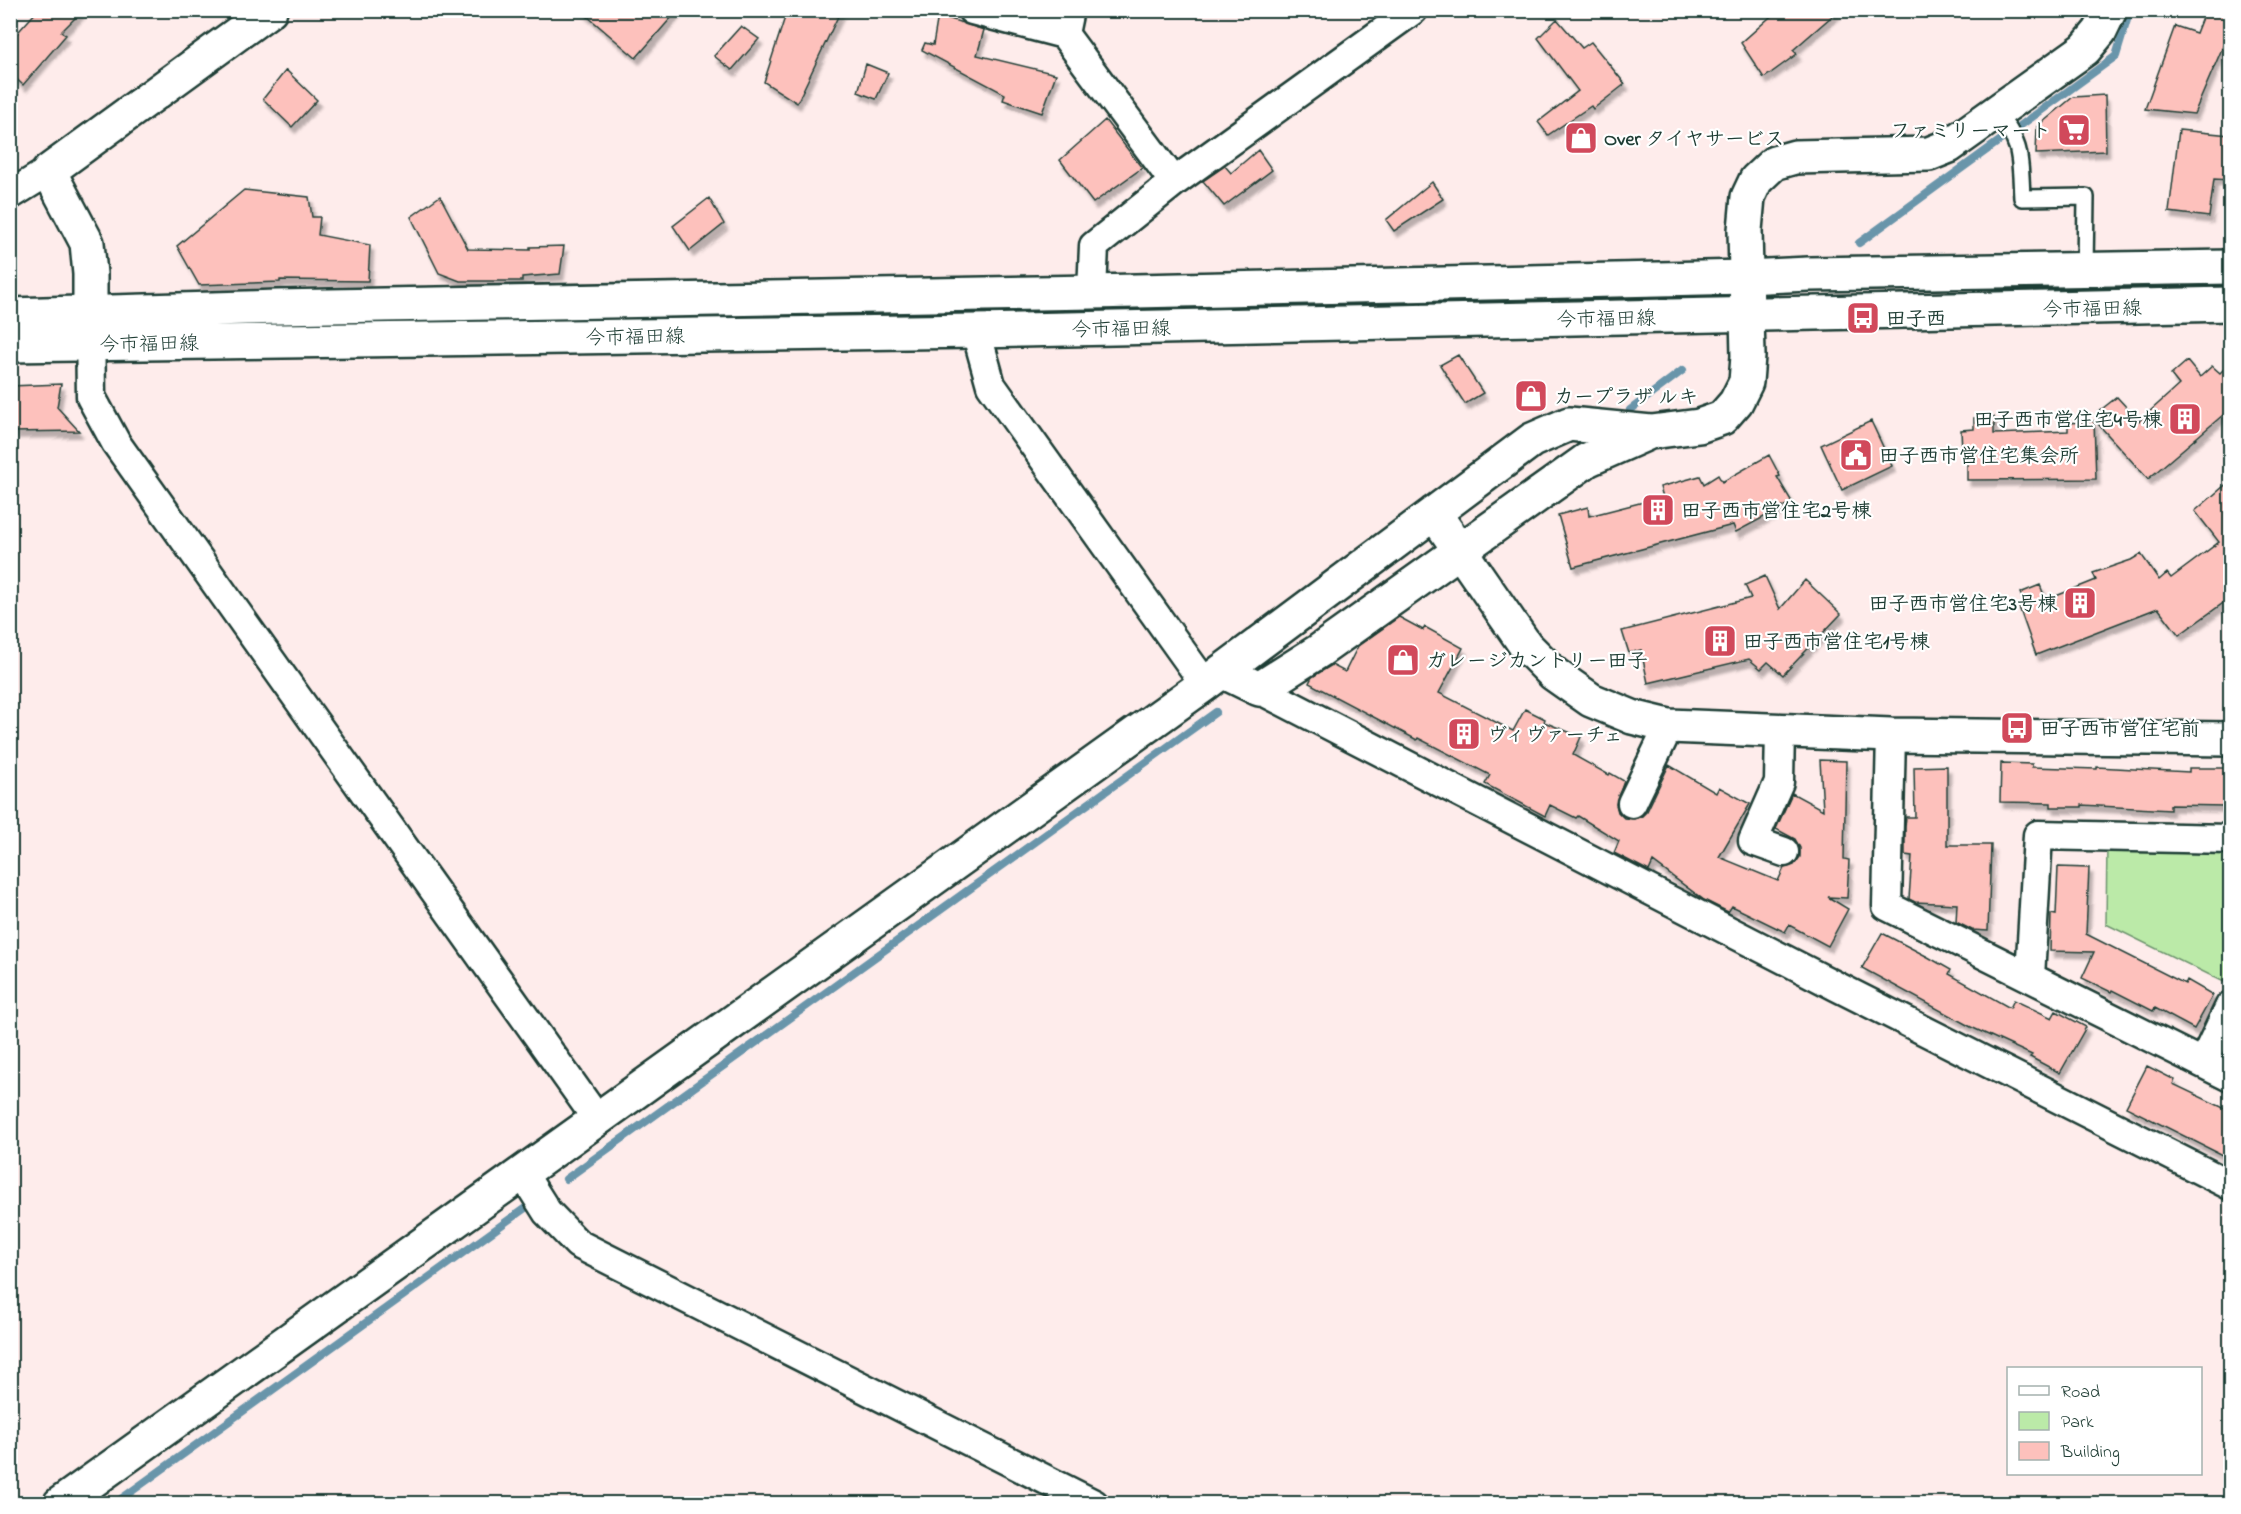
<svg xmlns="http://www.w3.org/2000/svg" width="2241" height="1514" font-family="'Indie Flower','Klee One',sans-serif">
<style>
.green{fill:#bbeaa8;stroke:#6d946e;stroke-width:1.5}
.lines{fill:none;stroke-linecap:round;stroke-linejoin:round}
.stream{stroke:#6995aa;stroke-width:8}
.building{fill:#fdc1bc;stroke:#1f3d34;stroke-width:1.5;filter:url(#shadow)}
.service-casing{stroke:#1f3d34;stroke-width:20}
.minor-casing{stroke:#1f3d34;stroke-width:33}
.tertiary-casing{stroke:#1f3d34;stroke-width:38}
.secondary-casing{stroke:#1f3d34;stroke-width:38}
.service{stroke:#fff;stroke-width:15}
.minor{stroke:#fff;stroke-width:28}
.tertiary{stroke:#fff;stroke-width:33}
.secondary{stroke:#fff;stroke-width:33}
.labels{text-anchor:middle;stroke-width:4.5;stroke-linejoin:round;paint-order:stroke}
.poi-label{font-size:20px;font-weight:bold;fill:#1f3d34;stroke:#fff;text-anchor:start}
.street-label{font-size:20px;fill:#1f3d34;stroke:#fff}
</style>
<defs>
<filter id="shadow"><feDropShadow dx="3.5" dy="6" stdDeviation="1.5" flood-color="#0004"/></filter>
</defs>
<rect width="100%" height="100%" fill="#feeceb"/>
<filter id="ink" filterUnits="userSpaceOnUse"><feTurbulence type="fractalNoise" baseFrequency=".0167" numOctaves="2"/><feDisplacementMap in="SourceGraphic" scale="12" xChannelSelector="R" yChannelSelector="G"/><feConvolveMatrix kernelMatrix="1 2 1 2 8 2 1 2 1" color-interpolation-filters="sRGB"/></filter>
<g filter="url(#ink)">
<path class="green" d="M2107,845L2230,846V971L2224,982L2106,924Z"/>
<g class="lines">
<path class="stream" d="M1859,243L2116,56L2130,10
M1630,410L1683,370
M566,1179L1216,712
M114,1504L528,1206"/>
</g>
<path class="building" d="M38,10H83L61,32L66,35L23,85L10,73V41Z
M580,10H678L636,58Z
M790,10H841L797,103L764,82L785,17Z
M1778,10H1839L1793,50L1797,54L1764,78L1741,43Z
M2205,10H2230V30L2194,114L2145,109L2175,26L2196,33Z
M938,15L984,30L977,55L1056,74L1042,113L1003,100L1005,94L922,50L925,43L933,45Z
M1557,19L1582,48L1591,42L1625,84L1593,109L1591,106L1548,135L1538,122L1578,91L1538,38Z
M741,26L759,39L732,70L714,56Z
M866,64L888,73L876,99L858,92Z
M286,70L317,100L292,127L263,99Z
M2105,95L2106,151L2036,154L2037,127L2073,97Z
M1105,120L1142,168L1093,203L1060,160Z
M2179,130L2230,135V180L2214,179L2209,217L2169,212Z
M1258,150L1272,170L1224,206L1203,181L1225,166L1231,173Z
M1432,182L1443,199L1394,231L1386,220Z
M244,190L309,197L312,217H320L318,235L370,245L368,281L280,280V282L199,285L177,246Z
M440,196L468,249L530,250V247L564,246L560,274L522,277V281H460L439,273L411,217Z
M709,198L724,224L690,251L673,226Z
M1458,355L1483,393L1465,404L1440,365Z
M2187,361L2200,377L2212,366L2220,373L2230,363V409L2148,479L2098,424V412L2117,397L2139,421L2179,385L2171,375Z
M61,384L57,407L79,431L10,432V386Z
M1994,417V434L2068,431V423L2094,421L2096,479L1967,480V451H1962L1961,430L1974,429V418Z
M1871,421L1892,466L1842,490L1821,445Z
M1769,455L1780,476L1777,477L1792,502L1736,532L1733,525L1573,567L1558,515L1588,507L1589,516L1663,497L1660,487L1700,476L1704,484L1718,475L1722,482Z
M2230,481V598L2179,635L2158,608L2036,655L2019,607L2025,605L2020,593L2040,585L2046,600L2096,580L2093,573L2131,560L2141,554L2159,580L2167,573L2171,578L2219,542L2195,511Z
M1765,576L1780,609L1805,580L1841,614L1783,675L1768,662L1761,669L1749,659L1648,683L1641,650L1629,653L1622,631L1751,598L1745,585Z
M1399,617L1423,630L1425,627L1463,648L1439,693L1513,731L1525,709L1545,719L1544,722L1581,737L1573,755L1609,775L1610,773L1624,781L1616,804L1618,812L1624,818L1634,819L1642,816L1647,811L1669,765L1716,793L1719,787L1750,804L1719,857L1778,881L1784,868L1794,865L1800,857V848L1795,839L1776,829L1792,793L1823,810L1820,760L1846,761L1844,859L1849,860L1847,898L1828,897L1848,909L1828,946L1789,925L1785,932L1732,906L1728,912L1704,900L1653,862L1649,871L1614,853L1619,841L1578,816L1576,818L1550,805L1545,816L1485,784L1490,775L1418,738L1417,740L1309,683L1312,677L1332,665L1345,672L1358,646Z
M2001,763L2032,764V767L2097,769V767L2189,772V768H2225V806L2170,805V810L2082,805V807H2051V803L2000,802Z
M1947,766V845H1991L1988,931L1972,930L1956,922L1957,904L1915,902L1909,899L1912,856L1905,855V827L1906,817H1915L1914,767Z
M2058,867L2089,868L2086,934L2185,984L2187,980L2213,995L2194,1029L2155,1008L2153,1011L2112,990L2111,992L2082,978L2094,952L2050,951L2051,914L2056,915Z
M1882,933L1928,957L1951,970L1949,974L2010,1008L2014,1000L2052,1018L2056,1011L2086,1027L2060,1073L2030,1057L2032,1055L1971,1027L1862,968Z
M2147,1066L2175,1080L2173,1084L2230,1111V1159L2126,1107Z"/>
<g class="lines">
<g class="service-casing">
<path id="service" d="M1995,113C2023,140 2020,161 2022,198L2086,197L2085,270"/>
</g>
<g class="minor-casing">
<path id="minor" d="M972,10L1064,34L1069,10
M1064,34L1174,182
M10,195L49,171
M1092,292L1094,246L1174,182L1413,10
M90,321L91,397L116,443L597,1119
M976,331L991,385L1205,684
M1259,689L1836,986L2230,1185
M1780,730L1779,782L1753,841L1784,852
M1891,735L1887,906L2230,1077
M1632,803L1669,726
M2030,977L2038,835L2230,839
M2203,1063L2230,1006
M523,1174L547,1212L578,1244L1094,1504"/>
</g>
<g class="tertiary-casing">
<path id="tertiary" d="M1434,513L1526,646L1554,674L1591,700L1632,717L1669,726L1891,735L2230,739
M1222,671L1259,689L1319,651L1587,460L1648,433
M60,1504L1205,684L1532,440L1569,424L1651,432L1699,426L1722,418L1736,402L1746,382L1748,356L1745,230L1748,197L1756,180L1774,163L1795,157L1929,154L1949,146L2085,49L2100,31L2110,10"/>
</g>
<g class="secondary-casing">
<path id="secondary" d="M90,312V274L87,243L49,171L270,10
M10,315L277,307L1092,292L1746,277L1809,274L2230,267
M10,345L976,331L2230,304"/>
</g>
<use href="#service" class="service"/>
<use href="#minor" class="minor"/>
<use href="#tertiary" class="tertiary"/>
<use href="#secondary" class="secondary"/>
</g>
</g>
<defs>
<g id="supermarket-square" transform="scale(1.725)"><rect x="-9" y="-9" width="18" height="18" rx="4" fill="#d1495b" stroke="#fff"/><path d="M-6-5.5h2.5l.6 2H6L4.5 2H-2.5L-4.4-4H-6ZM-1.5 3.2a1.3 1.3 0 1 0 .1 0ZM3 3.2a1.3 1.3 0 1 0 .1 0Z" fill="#fff"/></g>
<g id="shop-square" transform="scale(1.725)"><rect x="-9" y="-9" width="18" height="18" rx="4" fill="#d1495b" stroke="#fff"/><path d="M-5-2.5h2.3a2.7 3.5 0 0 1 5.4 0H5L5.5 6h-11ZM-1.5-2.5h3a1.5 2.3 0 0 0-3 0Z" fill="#fff"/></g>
<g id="bus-square" transform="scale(1.725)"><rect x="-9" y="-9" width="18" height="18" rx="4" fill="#d1495b" stroke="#fff"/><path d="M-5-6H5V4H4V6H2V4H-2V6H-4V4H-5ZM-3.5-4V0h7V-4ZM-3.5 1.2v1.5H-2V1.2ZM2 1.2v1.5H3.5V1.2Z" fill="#fff"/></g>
<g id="building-square" transform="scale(1.725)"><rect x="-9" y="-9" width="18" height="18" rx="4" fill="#d1495b" stroke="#fff"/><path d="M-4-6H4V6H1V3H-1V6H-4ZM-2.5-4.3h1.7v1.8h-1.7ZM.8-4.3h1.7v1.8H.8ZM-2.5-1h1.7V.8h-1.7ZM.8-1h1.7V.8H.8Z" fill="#fff"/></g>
<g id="civic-square" transform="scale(1.725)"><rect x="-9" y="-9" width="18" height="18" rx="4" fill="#d1495b" stroke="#fff"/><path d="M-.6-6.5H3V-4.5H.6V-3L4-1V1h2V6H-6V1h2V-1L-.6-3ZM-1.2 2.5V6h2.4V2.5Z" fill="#fff"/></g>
</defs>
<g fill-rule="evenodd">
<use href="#supermarket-square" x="2074" y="130"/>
<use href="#shop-square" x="1581" y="138"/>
<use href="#bus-square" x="1863" y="318"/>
<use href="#shop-square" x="1531" y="396"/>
<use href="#building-square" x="2185" y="419"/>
<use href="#civic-square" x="1856" y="455"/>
<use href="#building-square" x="1658" y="510"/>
<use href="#building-square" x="2080" y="603"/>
<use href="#building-square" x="1720" y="641"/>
<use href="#shop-square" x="1403" y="660"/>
<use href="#bus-square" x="2017" y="728"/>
<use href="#building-square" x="1464" y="734"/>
</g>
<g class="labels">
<g class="poi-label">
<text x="2051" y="137" text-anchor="end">ファミリーマート</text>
<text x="1604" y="145">Over タイヤサービス</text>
<text x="1886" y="325">田子西</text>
<text x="1554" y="403">カープラザ ルキ</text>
<text x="2162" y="426" text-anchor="end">田子西市営住宅4号棟</text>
<text x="1879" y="462">田子西市営住宅集会所</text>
<text x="1681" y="517">田子西市営住宅2号棟</text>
<text x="2057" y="610" text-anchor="end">田子西市営住宅3号棟</text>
<text x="1743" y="648">田子西市営住宅1号棟</text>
<text x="1426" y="667">ガレージカントリー田子</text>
<text x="2040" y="735">田子西市営住宅前</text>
<text x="1487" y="741">ヴィヴァーチェ</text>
</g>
<g class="street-label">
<text transform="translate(2092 308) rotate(-1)" y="7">今市福田線</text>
<text transform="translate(1606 318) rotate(-1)" y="7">今市福田線</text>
<text transform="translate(1121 328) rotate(-1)" y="7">今市福田線</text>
<text transform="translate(635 336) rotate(-1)" y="7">今市福田線</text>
<text transform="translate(149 343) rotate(-1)" y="7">今市福田線</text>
</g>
</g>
<rect width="2241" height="1514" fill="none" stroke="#fff" stroke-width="36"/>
<rect x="18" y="18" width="2205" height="1478" fill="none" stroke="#1f3d34" stroke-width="2" filter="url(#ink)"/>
<rect x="2007" y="1367" width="195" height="108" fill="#ffffff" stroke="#a5b1ae" stroke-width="1.5"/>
<rect x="2019" y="1386" width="30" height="9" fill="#ffffff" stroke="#a5b1ae" stroke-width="1.5"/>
<text x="2061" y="1397" font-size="18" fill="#1f3d34">Road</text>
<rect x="2019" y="1412" width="30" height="18" fill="#bbeaa8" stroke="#a5b1ae" stroke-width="1.5"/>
<text x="2061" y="1427" font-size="18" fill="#1f3d34">Park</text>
<rect x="2019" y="1442" width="30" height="18" fill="#fdc1bc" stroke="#a5b1ae" stroke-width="1.5"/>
<text x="2061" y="1457" font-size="18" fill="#1f3d34">Building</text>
</svg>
